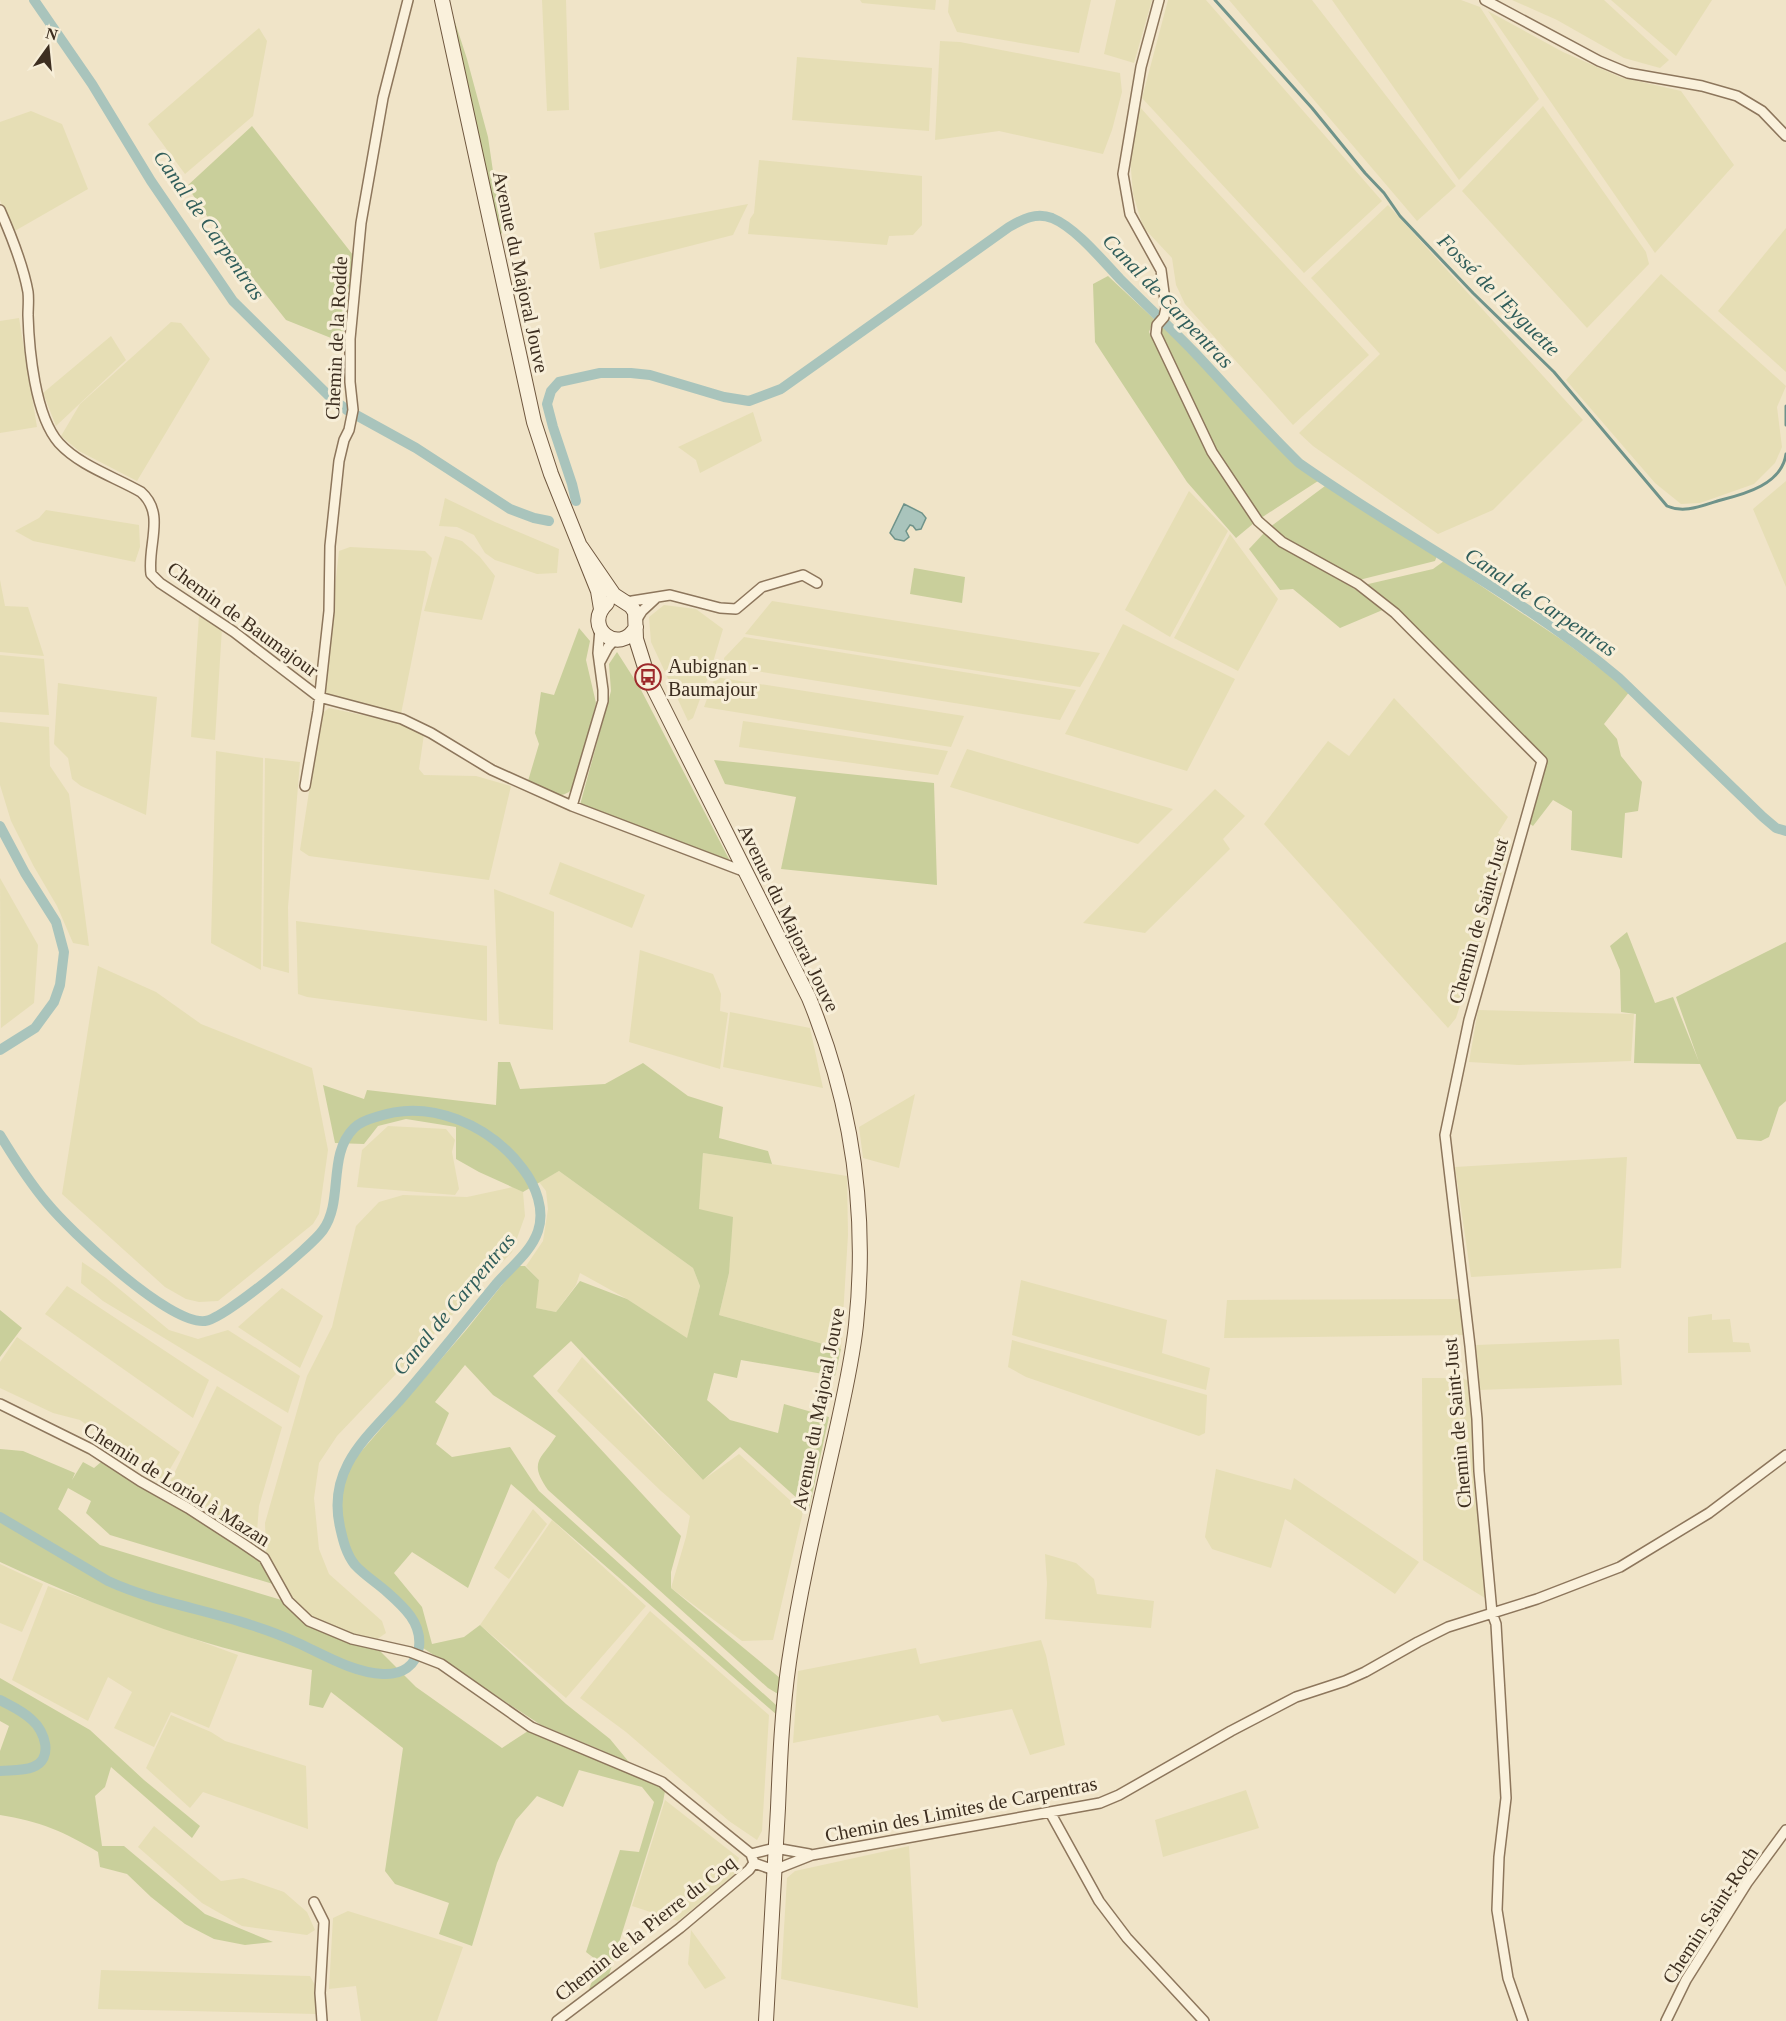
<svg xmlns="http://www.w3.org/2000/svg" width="1786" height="2021" font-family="'Times New Roman',serif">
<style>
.farmland{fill:#e6deb5}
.green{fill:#c9cf9b}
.water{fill:#a9c4bc;stroke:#6f938a;stroke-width:1.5}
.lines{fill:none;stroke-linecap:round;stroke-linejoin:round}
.stream{stroke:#6f938a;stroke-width:3}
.canal{stroke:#a9c4bc;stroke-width:10}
.street-casing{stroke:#8d765c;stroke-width:12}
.secondary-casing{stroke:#6f573f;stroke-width:16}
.street{stroke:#faf1dc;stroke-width:9}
.secondary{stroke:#faf1dc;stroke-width:14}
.labels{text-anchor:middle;stroke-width:6;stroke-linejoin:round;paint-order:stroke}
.street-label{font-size:20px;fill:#3d2e20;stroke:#f7eed8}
.poi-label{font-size:20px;fill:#3d2e20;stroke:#f7eed8;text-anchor:start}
.water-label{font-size:21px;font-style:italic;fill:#2f5d5a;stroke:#f7eed8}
</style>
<rect width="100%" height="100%" fill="#f0e4c8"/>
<path class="farmland" d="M542,0H566L569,110L547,111Z
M860,0H936L935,10L862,3Z
M949,0H1091L1079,53L957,32L948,12Z
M1116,0H1152L1134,63L1104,54Z
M1168,0H1206L1382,201L1304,273L1142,98Z
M1229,0H1312L1456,186L1417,221Z
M1332,0H1461L1480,7L1539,99L1459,180Z
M1512,0H1604L1669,60L1660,68L1624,58L1557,20Z
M1611,0H1712L1676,56Z
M1488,11L1563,52L1620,77L1681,91L1734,165L1655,253Z
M259,28L267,41L253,116L185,174L148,124Z
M940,41L960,42L1120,73L1122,92L1112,130L1103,154L999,131L935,140Z
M797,57L932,68L929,131L792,120Z
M1139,106L1189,162L1369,355L1293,425L1185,304L1176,285L1172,258L1143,227L1133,194L1130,158Z
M1543,106L1646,252L1649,264L1587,328L1462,191Z
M31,111L62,124L88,189L13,232L0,200V122Z
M759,160L922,176V225L913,235L889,236L887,245L748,234L750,219L754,213Z
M748,204L733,235L600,269L594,233Z
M1388,205L1583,420L1493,510L1438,534L1313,446L1299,433L1380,354L1311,278Z
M1786,228V372L1718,311Z
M1661,274L1786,386L1777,407L1782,447L1775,463L1754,484L1700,503L1681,504L1655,483L1566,380Z
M19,318L37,427L0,433V321Z
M171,322L181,323L210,359L137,481L79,451L61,436L80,404Z
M111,336L126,360L56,426L43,393Z
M753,412L762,441L700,473L696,460L678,447Z
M1786,481V587L1753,509Z
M1189,491L1228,531L1170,637L1125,610Z
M445,498L495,522L559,549L557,573L537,574L495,560L485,553L474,535L457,527L439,526Z
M46,510L139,525L140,547L135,562L33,541L15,531L39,518Z
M1230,534L1278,599L1238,671L1174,638Z
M445,536L462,541L480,557L495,576L482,620L424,611Z
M350,547L425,551L432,558L401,714L323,694L339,551Z
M0,580L5,606L28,607L44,656L0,652Z
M772,601L1100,653L1080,687L745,634Z
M664,605L696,609L723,629L710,672L693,718L688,721L651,642L649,617Z
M199,615L222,628L215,740L191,737Z
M1123,624L1235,679L1187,771L1065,734Z
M744,637L1076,690L1060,720L725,666L724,658Z
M0,655L44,659L49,715L0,712Z
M715,677L964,716L951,747L704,707Z
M58,683L157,697L146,815L81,786L72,779L68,758L54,744Z
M1394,698L1508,817L1498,833L1511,844L1456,1018L1448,1028L1264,824L1328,741L1349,756Z
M329,708L405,724L424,734L419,769L424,775L476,776L511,786L489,880L309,856L300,850L321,714Z
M743,721L948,751L938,775L739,747Z
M0,722L49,727L50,766L69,794L89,946L73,943L57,906L33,865L11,821L0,785Z
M967,749L1173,809L1138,844L950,787Z
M216,751L263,758L261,970L211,943Z
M265,758L300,762L288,907L289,973L263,966Z
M1215,789L1245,816L1223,839L1230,849L1145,933L1083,923Z
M560,862L645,895L632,928L549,894Z
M0,878L38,945L34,1003L1,1028Z
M494,889L554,912L553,1030L499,1024Z
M296,921L487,946V1021L307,997L298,994Z
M640,950L713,974L721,994L720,1011L728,1013L720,1069L629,1042Z
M98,966L156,992L201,1024L312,1068L328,1150L319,1214L313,1224L218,1301L199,1302L186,1299L165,1287L62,1194Z
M1478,1010L1634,1014L1631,1061L1519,1065L1469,1062Z
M730,1012L810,1028L823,1088L723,1067Z
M915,1094L899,1168L863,1158L859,1127Z
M388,1126L446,1129L455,1140L452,1152L459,1189L455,1195L357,1187L362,1150Z
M703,1153L847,1176L848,1235L841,1349L719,1315L729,1273L698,1209Z
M1627,1157L1621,1268L1471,1277L1455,1167Z
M559,1171L693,1268L700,1286L687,1339L627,1299L580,1273L576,1285L556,1312L535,1308L539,1280L526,1266L543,1241L548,1209L546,1191L539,1182Z
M513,1187L523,1192L525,1216L512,1252L337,1436L319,1463L314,1498L319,1549L329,1574L382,1621L386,1633L376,1640L355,1636L322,1624L296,1604L266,1553L265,1523L307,1376L332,1327L356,1226L379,1202L403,1195L467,1197Z
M82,1262L106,1278L169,1330L198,1339L228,1330L300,1376L288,1413L103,1301L81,1283Z
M1021,1280L1167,1320L1162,1353L1210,1368L1206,1390L1012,1335Z
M67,1286L209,1380L193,1418L45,1314Z
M282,1288L323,1316L300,1368L238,1327Z
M1460,1299L1463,1335L1224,1338L1227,1300Z
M1712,1314V1320L1730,1319L1733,1342L1749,1343L1751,1352L1688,1353V1317Z
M17,1337L180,1452L163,1481L80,1420L53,1413L0,1388V1362Z
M1619,1339L1622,1385L1479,1390L1476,1345Z
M1012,1340L1207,1395L1205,1433L1199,1436L1026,1377L1008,1367Z
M582,1357L703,1480L739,1454L803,1512L773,1640L742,1641L671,1588L686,1537L690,1516L661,1491L557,1391Z
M1422,1378H1462L1471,1382L1485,1598L1423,1560Z
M217,1386L282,1427L259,1506L256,1544L169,1484Z
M1216,1469L1291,1490L1294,1478L1419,1562L1395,1594L1285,1519L1271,1568L1212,1549L1205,1537Z
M533,1509L547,1524L509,1579L494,1568Z
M552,1520L646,1606L566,1698L480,1625Z
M1045,1554L1076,1563L1094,1579L1097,1594L1154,1601L1151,1628L1045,1619L1047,1583Z
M0,1564L43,1584L22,1632L0,1623Z
M48,1586L238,1655L209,1728L171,1712L154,1747L114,1728L132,1692L108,1677L88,1721L12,1680Z
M650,1611L769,1715L762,1831L757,1840L729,1821L626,1732L580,1698Z
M1041,1640L1046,1655L1065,1745L1030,1755L1012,1709L942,1722L938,1715L793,1743L798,1671L916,1648L920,1664Z
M171,1715L211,1732L225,1741L306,1766L308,1829L203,1792L190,1808L146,1768Z
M1246,1790L1259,1828L1163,1857L1155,1820Z
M665,1800L739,1858L734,1875L678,1921L632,1906Z
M154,1826L221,1881L243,1878L284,1892L307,1912L315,1930L307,1935L242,1926L202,1903L138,1847Z
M909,1846L918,2008L781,1979L787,1878L795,1871Z
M348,1911L463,1947L437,2021H361L356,1986L329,1989L333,1918Z
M691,1930L726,1978L705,1989L688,1964Z
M101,1970L310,1976L316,1987V2014L98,2009Z"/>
<path class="green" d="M454,19L467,59L488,137L502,233L500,235Z
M252,126L353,255L347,317L341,342L286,320L225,243L187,186Z
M1108,276L1154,319L1149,332L1208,453L1254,523L1236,538L1187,482L1095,342L1093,284Z
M1162,325L1293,462L1318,481L1261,518L1216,453L1158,332Z
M1325,486L1437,556L1435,561L1359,580L1285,540L1270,527Z
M1264,533L1279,546L1350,586L1385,609L1340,628L1293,589L1280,590L1249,549Z
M1444,561L1565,642L1630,691L1604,724L1617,739L1621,756L1642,782L1638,811L1625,813L1622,858L1571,850L1572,811L1553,800L1533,826L1529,823L1546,759L1364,585L1433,569Z
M914,568L965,577L962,603L910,594Z
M579,628L590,641L586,660L596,703L575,787C558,804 546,791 528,781L539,744L535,733L541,692L554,695Z
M617,652L640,688L729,859L726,863L580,805L611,691L609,664Z
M714,760L934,783L937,885L781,869L796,797L725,784Z
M1627,932L1655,1003L1673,997L1699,1062L1676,997L1786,942V1101L1779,1107L1769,1137L1761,1141L1737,1139L1700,1064L1634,1063L1636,1014L1621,1012L1620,970L1610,946Z
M498,1062H510L520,1089L605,1084L643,1063L688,1096L723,1107L719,1138L768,1151L772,1164L703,1153L699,1209L733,1217L729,1273L719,1315L841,1349L835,1376L741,1360L737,1378L714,1373L707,1400L730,1420L778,1433L784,1404L829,1417L809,1509L740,1447L703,1480L571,1341L533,1376L681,1536L671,1572V1588L780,1678L778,1694L768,1688L548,1490C528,1461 541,1460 556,1436L493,1395L465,1365L435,1402L449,1413L436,1444L452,1457L510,1447L539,1491L776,1705L777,1715L511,1484L468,1588L412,1552L394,1573L422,1607L432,1644L464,1637L480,1625L566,1704L610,1739L633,1767L601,1750L541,1725L423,1648L419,1627L409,1608L356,1562L347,1546L339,1515V1491L346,1469L467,1329L517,1266H525L539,1280L536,1308L556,1312L580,1281L627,1299L687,1338L700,1286L693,1268L559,1171L523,1192L479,1172L456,1159V1127L406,1119L378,1126L364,1144L335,1143L323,1085L364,1099L367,1090L496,1105Z
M0,1310L22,1328L0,1357Z
M0,1449L23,1451L75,1473L72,1480L83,1462L94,1468L101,1462L256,1553L273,1584L110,1535L86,1513L91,1501L68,1488L58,1509L100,1545L288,1602L293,1611L319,1631L352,1643L380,1651L416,1687L502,1748L528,1731L659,1785L665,1791L663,1802L608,1978L588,1992L599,1962L586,1952L620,1850L639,1852L654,1802L642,1787L579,1770L563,1807L537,1796L516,1820L497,1863L472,1946L439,1934L449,1903L395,1884L385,1871L403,1748L331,1692L323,1708L309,1705L312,1670C270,1660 229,1650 188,1637C123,1616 61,1590 0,1562Z
M0,1678L90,1730L144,1780L200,1826L192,1838L111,1767L105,1787L95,1796L102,1846H124L205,1914L273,1942L245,1945L214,1939L185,1924L151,1897L127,1874L100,1867L98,1852C65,1832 39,1821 0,1815V1751L9,1726L0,1721Z"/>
<path class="water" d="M904,504L922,513L926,518L921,529L916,530L913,526L910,525L906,531L909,537L904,541L895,539L890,533Z"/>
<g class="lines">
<path class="stream" d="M1215,0L1312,108L1365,173L1384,193L1400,216L1473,293L1554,372L1667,506C1685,514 1703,505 1721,500C1745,494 1782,484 1786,454
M1786,406V425"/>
<path class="canal" d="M34,0L92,84L151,181L233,301L329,396L347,410L416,448L510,509L534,518L549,521
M576,501L572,484L553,427L547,404L551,391L559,382L600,373H631L650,375L724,397L749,401L781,389L1009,227C1023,219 1036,212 1052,218C1076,228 1102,260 1120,279C1145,304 1171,328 1195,353C1230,390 1263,428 1299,463C1404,537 1520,595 1619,678L1763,817L1776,828L1786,831
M0,826L25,873L56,922L64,952L60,985L54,1002L35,1028L0,1050
M0,1135C14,1158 29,1182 47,1203C70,1231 169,1325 205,1321C224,1319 311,1247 323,1230C344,1201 327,1155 354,1128C360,1122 369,1119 376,1117C430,1098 490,1125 523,1169C536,1186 545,1210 538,1231C531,1252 511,1267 497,1283C465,1322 434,1361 401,1399C366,1438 327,1469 340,1527C343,1540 346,1554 355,1565C364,1575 377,1583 387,1592C404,1607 422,1623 419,1647C416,1666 402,1675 383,1674C354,1673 324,1655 298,1643C283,1636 267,1630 251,1625C204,1609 154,1602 108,1581L0,1517
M0,1700C11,1706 23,1711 32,1720C45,1731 54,1759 33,1767C23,1771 10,1770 0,1771"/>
<g class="street-casing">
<path id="street" d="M1159,0L1141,67L1123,174L1130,214L1161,270L1166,308L1164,317L1157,325L1156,334L1212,452L1258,521L1282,542L1358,584L1395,613L1542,761L1469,1020L1445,1135L1470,1346L1477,1419L1479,1471L1492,1613L1496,1624L1506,1798L1499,1857L1497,1910L1508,1978L1523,2021
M1485,0L1599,61L1628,73L1702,86L1737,96L1762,111L1786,136
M0,210C11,235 23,264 28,292C29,300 28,308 28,315C29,350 35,416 59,443C80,466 115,477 141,492C166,514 147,545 151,574L160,583L234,632L319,697L402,719L431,733L492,770L572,806L748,873
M626,602L670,595L720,608L736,609L762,587L803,575L817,583
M637,619L642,611L656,598
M600,662L608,647L615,639
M305,786L318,711L329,611L330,546L339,461L344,440L349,430L353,410L350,382V339L361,223L383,98L408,0
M572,806L603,701V690L598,653L600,629
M0,1404L91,1449L140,1481L188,1508L242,1543L264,1558L288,1601L309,1621L352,1639L410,1652L441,1664L531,1727L662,1782L751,1854L754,1863
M1051,1814L1099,1901L1127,1938L1204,2021
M751,1854L775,1848L809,1854
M754,1863L774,1870L812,1855L1100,1803L1119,1795L1231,1731L1296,1697L1345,1681L1365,1672L1418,1642L1448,1627L1537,1599L1620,1567L1709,1513L1786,1455
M314,1902L324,1922L320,1993L322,2021
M557,2021L680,1928L749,1870L754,1863
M1666,2021L1686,1980L1747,1883L1786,1830"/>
</g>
<g class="secondary-casing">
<path id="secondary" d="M442,0L534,422L551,474L598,591L601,609
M581,547L614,595L631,606L635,612L636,639L648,677L809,998C852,1103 868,1212 856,1325C852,1363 843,1400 835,1437C818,1512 800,1587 789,1662C782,1710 780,1759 778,1808C774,1879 770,1950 766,2021
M607,603C581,627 620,657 636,627"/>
</g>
<use href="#street" class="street"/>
<use href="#secondary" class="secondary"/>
</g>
<defs>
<g id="bus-ring" transform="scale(1.35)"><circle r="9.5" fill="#f7eed8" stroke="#9e2a2b" stroke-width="1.5"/><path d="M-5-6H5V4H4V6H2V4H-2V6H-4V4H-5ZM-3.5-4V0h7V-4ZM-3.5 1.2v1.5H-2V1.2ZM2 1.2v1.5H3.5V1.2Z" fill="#9e2a2b"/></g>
</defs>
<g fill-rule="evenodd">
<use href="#bus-ring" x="648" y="677"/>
</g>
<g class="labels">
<g class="street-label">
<text transform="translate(521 272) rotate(78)" y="7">Avenue du Majoral Jouve</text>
<text transform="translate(336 338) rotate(-87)" y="7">Chemin de la Rodde</text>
<text transform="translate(243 619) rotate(36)" y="7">Chemin de Baumajour</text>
<text transform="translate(789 918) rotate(64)" y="7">Avenue du Majoral Jouve</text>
<text transform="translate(1478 921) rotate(-74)" y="7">Chemin de Saint-Just</text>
<text transform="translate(818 1409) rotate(-79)" y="7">Avenue du Majoral Jouve</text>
<text transform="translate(1457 1423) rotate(-95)" y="7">Chemin de Saint-Just</text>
<text transform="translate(177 1484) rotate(32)" y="7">Chemin de Loriol à Mazan</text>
<text transform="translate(961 1809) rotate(-11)" y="7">Chemin des Limites de Carpentras</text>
<text transform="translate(1710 1915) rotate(-57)" y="7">Chemin Saint-Roch</text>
<text transform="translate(645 1928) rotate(-38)" y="7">Chemin de la Pierre du Coq</text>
</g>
<g class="poi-label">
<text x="668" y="673">Aubignan -<tspan x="668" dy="23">Baumajour</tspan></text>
</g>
<g class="water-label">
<text transform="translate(209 225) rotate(55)" y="7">Canal de Carpentras</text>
<text transform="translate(1499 295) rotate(45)" y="7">Fossé de l'Eyguette</text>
<text transform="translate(1168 301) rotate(46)" y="7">Canal de Carpentras</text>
<text transform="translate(1541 602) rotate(34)" y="7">Canal de Carpentras</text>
<text transform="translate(454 1304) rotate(-50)" y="7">Canal de Carpentras</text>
</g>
</g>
<g transform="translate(48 48) rotate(15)" stroke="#f7eed8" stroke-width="4.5" paint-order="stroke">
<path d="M0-4.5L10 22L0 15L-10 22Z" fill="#3d2e20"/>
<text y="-9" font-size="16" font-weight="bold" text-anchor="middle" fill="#3d2e20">N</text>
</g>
</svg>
